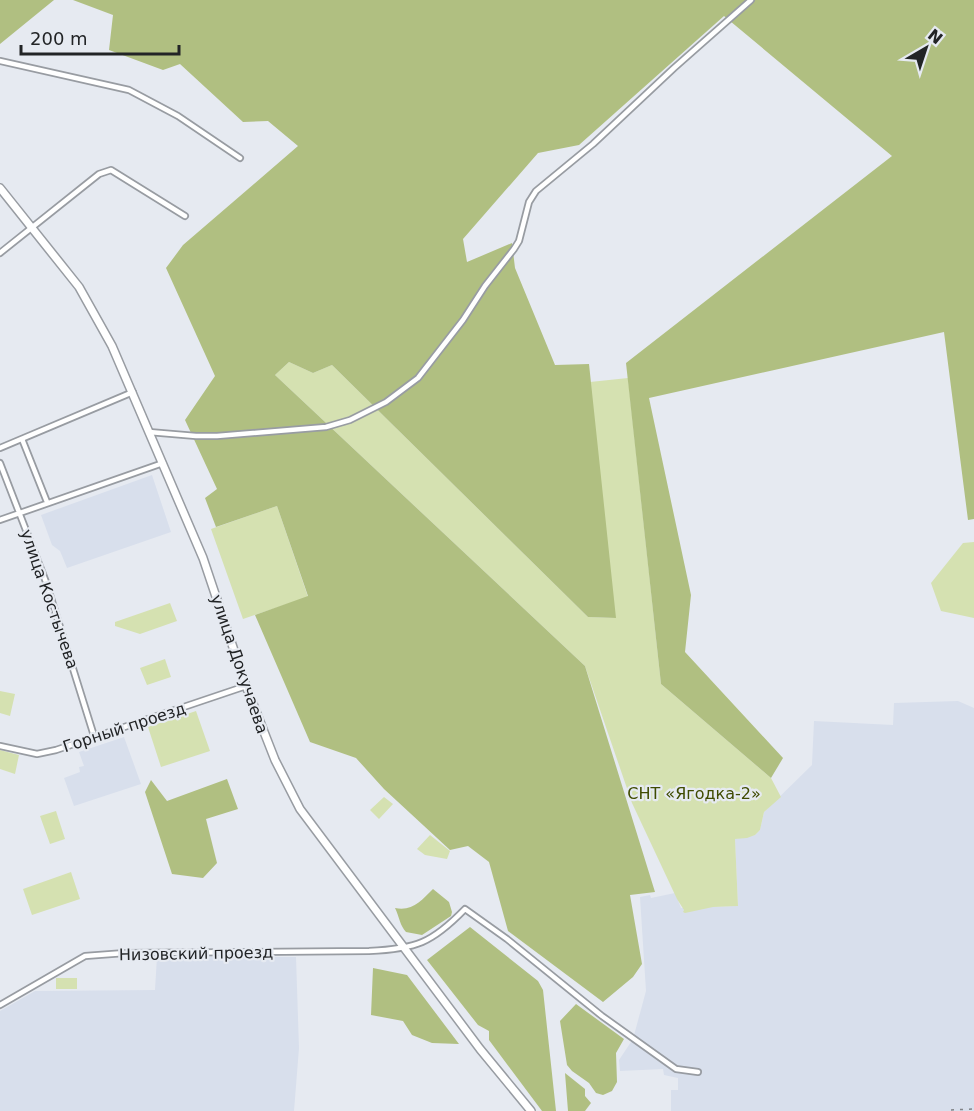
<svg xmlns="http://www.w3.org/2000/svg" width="974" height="1111" font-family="'DejaVu Sans',sans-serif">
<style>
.built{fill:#d8dfec}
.green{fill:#d5e1b1}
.forest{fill:#b0bf81}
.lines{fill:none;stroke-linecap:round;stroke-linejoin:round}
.street-casing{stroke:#989ca2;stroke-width:8}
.secondary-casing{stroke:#989ca2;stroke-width:10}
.street{stroke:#fff;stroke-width:4.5}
.secondary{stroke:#fff;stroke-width:7}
.rail{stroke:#808387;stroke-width:1.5;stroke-dasharray:3 6;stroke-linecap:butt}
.labels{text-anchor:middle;stroke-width:4.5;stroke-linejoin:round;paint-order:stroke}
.street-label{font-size:16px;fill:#222426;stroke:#e6eaf1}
.park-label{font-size:16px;fill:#3f4b01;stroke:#e6eaf1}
</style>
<rect width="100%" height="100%" fill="#e6eaf1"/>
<path class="built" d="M152,475L171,532L67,568L60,551L52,545L41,515Z
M958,701L974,708V1111H671V1090H678V1078L664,1075L663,1069L620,1071L619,1060L633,1039L646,991L640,897L650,895L651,898L675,893L681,908L738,906L735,839L755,835L760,830L764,812L812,765L814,721L893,725L894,703Z
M124,737L141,784L74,806L64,778L80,772L79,767L84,766L79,752Z
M157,957H296L299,1048L294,1111H0V1011L35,991L155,990Z"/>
<path class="green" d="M289,362L313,373L332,365L588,617L615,618L590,382L628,378L661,684L771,778L781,797L764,812L760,830L755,835L747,838L735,839L738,906L713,907L685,913L683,912L684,910L677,899L632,803L585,666L275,375Z
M277,506L308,597L243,619L211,529Z
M974,542V618L941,611L931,583L963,543Z
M170,603L177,621L140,634L115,626V622Z
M165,659L171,677L147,685L140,668Z
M0,691L15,694L10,716L0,713Z
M196,711L210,751L161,767L148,727Z
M0,750L19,755L15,774L0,769Z
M384,797L393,804L379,819L370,810Z
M56,811L65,839L50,844L40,816Z
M430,835L450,851L447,859L425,855L417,849Z
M71,872L80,899L32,915L23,889Z
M56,978H77V989H56Z"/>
<path class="forest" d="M0,0H54L0,44Z
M73,0H974V519L968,520L944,332L649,398L691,595L685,652L783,758L771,778L661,684L626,363L892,156L724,16L579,145L538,153L463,239L467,262L512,243L515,268L555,365L589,364L616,618L588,617L332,365L313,373L289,362L275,375L585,666L655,892L630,895L642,964L633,977L603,1002L508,931L489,862L468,846L450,850L384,789L356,758L310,742L255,615L308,596L277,506L216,527L205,498L217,489L185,420L215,376L166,268L183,245L298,146L268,121L243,122L180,64L163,70L109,50L113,15Z
M227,779L238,809L206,819L217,863L203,878L172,874L145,792L151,780L167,801Z
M433,889L449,902L452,912L451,916L422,935L406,932C400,926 399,916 395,908C412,912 422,900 433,889Z
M470,927L538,981L543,990L556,1111H542L489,1040V1031L478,1025L427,960Z
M373,968L407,975L459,1044L432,1043L412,1035L403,1021L371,1015Z
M576,1004L624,1039L616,1053L617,1082L612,1091L603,1095L596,1093L589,1083L572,1071L567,1065L560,1021Z
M565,1073L585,1089V1096L591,1103L585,1111H568Z"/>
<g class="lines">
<g class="street-casing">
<path id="street" d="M0,61L129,90L178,116L240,158
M0,253L99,174L111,170L185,216
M149,432L196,436H217L326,427L350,420L386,402L418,378L463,320L485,286L514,249L519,241L529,202L536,191L593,144L674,68L751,0
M22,439L47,502
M0,448L133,392
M0,463L46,582L94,736
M0,520L163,463
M0,746L37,754L56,750L246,686
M0,1005L85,956L125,953L369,951C416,949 432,943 465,909L507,939L602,1016L676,1069L698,1072"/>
</g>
<g class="secondary-casing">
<path id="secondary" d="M0,188L79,287L112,346L203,558L246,686L275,760L300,809L480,1049L531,1111"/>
</g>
<use href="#street" class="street"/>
<use href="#secondary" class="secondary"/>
<path class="rail" d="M951,1110L974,1109"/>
</g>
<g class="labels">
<g class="street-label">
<text transform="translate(50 599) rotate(71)" y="6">улица Костычева</text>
<text transform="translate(240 664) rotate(71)" y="6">улица Докучаева</text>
<text transform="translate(124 727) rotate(-18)" y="6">Горный проезд</text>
<text transform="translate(196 953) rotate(-1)" y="6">Низовский проезд</text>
</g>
<g class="park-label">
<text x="694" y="799">СНТ «Ягодка-2»</text>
</g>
</g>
<g transform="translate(926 48) rotate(39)" stroke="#e6eaf1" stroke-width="4.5" paint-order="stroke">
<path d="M0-4.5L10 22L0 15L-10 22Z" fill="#222426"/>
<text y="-9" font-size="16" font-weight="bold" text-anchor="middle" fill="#222426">N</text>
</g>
<path d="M21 45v9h158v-9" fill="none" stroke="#222426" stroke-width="3"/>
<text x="30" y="45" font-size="18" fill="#222426" stroke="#e6eaf1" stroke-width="4.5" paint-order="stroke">200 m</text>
</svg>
